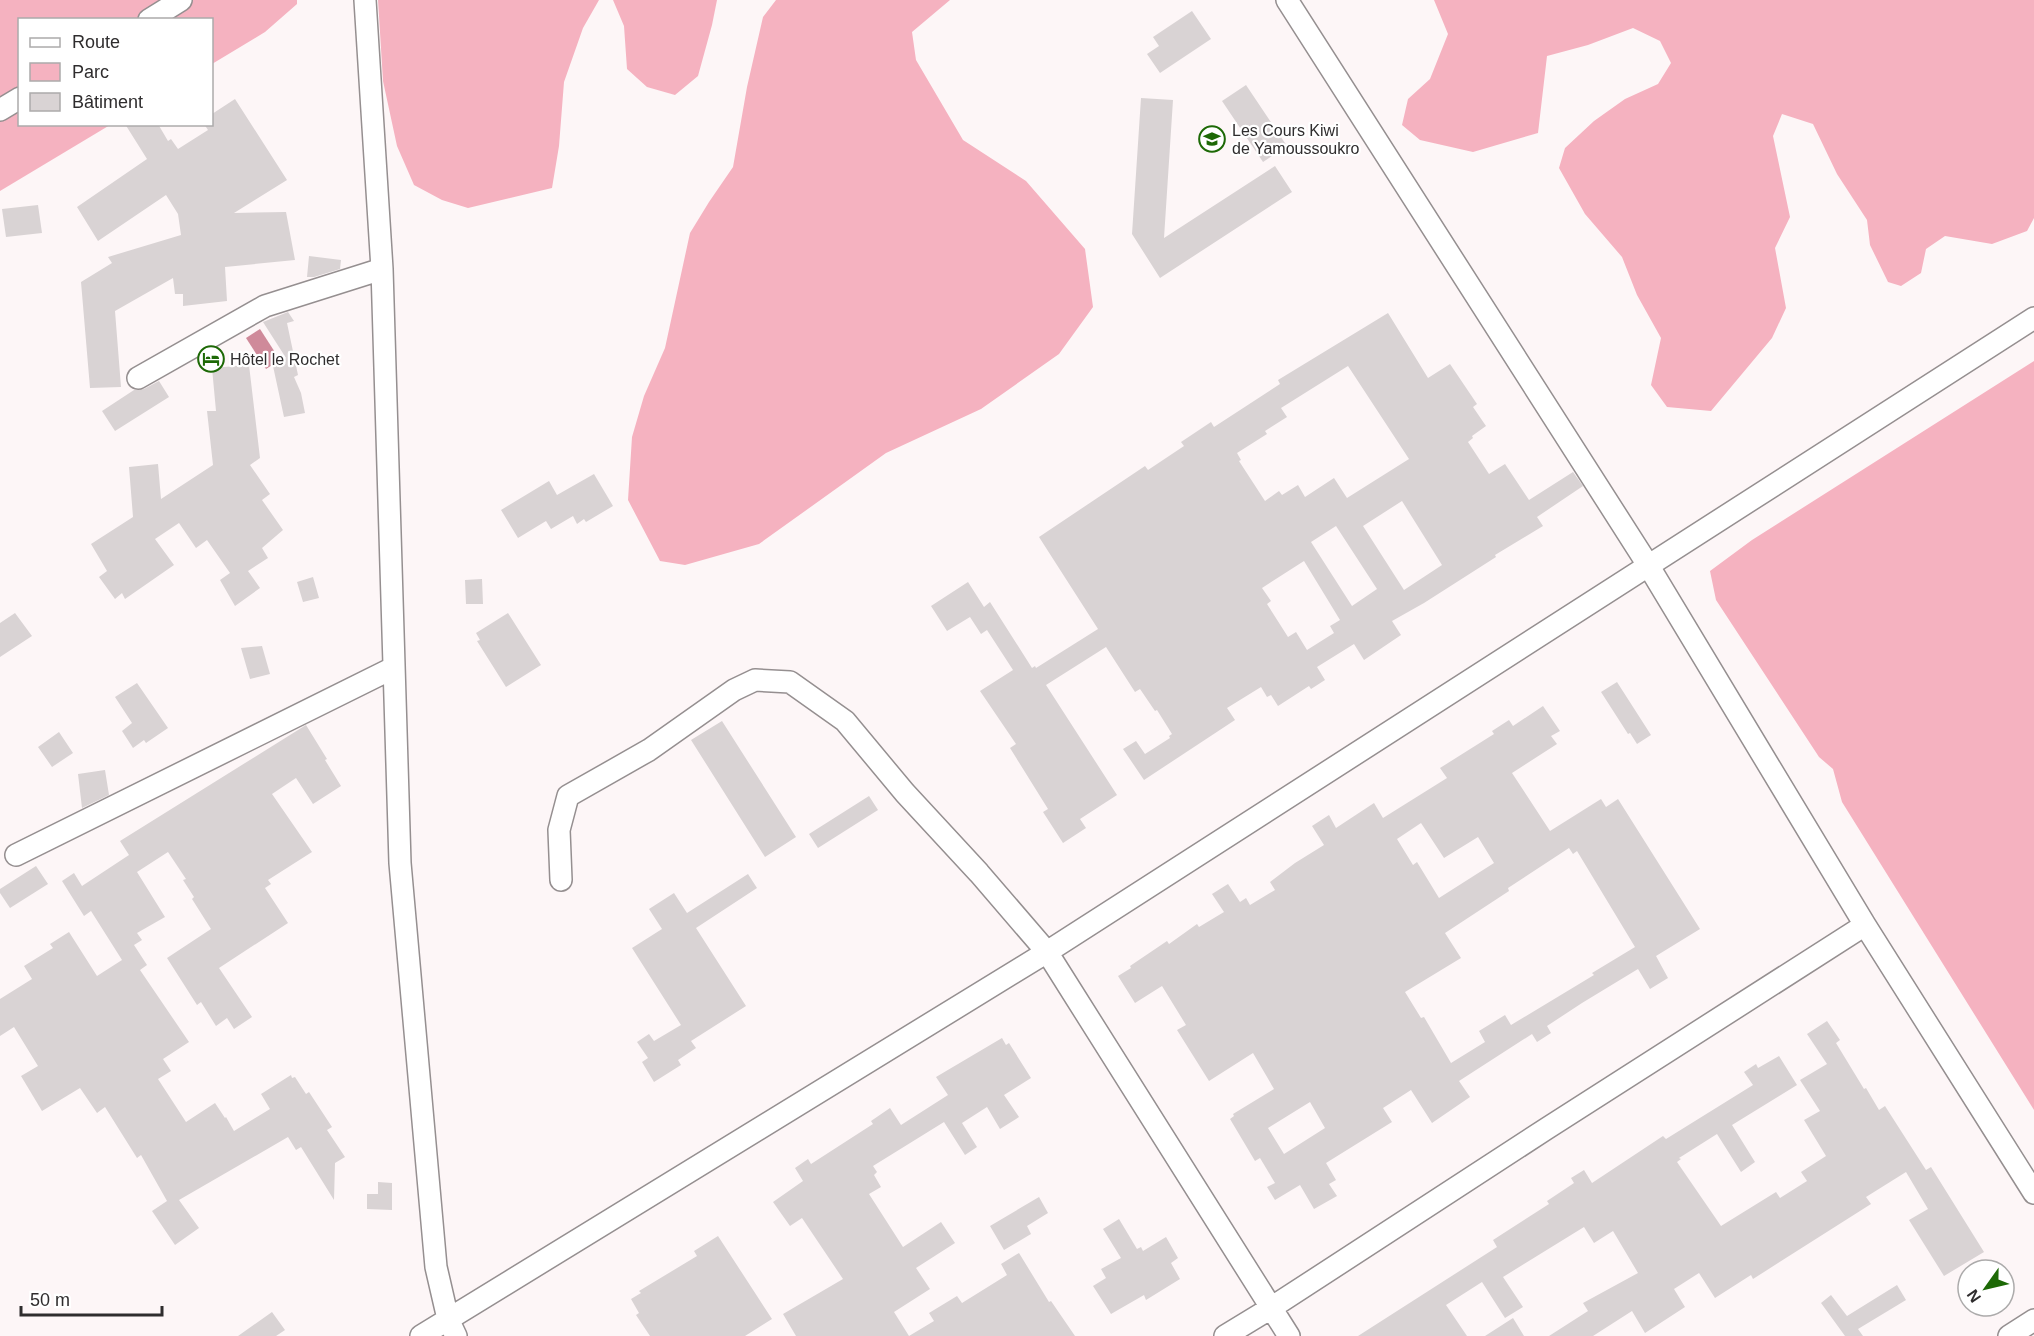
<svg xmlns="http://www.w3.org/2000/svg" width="2034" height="1336" font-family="Helvetica,sans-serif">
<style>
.green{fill:#f5b2c0}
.water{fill:#cf8a9a}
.building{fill:#d9d3d4;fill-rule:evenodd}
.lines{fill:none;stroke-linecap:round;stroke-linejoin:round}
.minor-casing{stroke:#958f90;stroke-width:24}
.minor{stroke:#fff;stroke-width:21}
.labels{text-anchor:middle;stroke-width:4.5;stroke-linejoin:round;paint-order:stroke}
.poi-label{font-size:16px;fill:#2f2d2e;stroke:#fff;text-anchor:start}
</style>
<rect width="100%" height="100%" fill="#fdf6f7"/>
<path class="green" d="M0,0H297V4L265,32L212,64V20H20V124L110,125L0,191Z
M378,0H599L583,28L564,82L559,146L552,188L468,208L442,200L414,185L397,146L383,81Z
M613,0H717L712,25L698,76L675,95L647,87L627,69L624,26Z
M776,0H950L912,32L916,60L963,140L1026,181L1085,249L1093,307L1059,354L981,409L886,453L759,544L685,565L660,561L628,500L632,437L644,396L665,348L690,233L709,202L733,167L747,87L763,17Z
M1434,0H2034V218L2027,231L1992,244L1945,236L1926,249L1921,273L1901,286L1888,282L1870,245L1867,220L1837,174L1813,124L1782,114L1773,136L1790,217L1775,248L1786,308L1772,338L1711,411L1667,407L1651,385L1661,338L1637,295L1622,257L1585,214L1559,168L1565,148L1594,121L1625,99L1658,84L1671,63L1660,41L1633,28L1588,45L1547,56L1538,133L1473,152L1420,140L1402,125L1408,99L1430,79L1448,34Z
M2034,361V1110L1842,802L1833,769L1819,757L1716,600L1710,571L1752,540Z"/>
<path class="water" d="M260,329L280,360L266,369L246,338Z"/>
<path class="building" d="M1192,11L1211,39L1160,73L1147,54L1159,46L1153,37Z
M1246,85L1287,146L1263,162L1222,101Z
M1141,98L1173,100L1164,238L1275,166L1292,192L1160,278L1132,234Z
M235,99L287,180L234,213L286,212L295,260L225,267L227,301L183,306V294H175L173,278L115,311L121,387L90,388L81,282L112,263L108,257L181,235L178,214L166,195L98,241L77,207L147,159L125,124H158L168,141L171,139L178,149L208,130L204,124H212V114Z
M38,205L42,233L6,237L2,209Z
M309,256L341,260L340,269L314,277H307Z
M288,312L294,321L287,323L298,375L294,377L301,393L305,413L284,417L273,366L286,358L263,322Z
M1388,313L1428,378L1450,364L1477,404L1473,407L1486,426L1472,436L1473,438L1468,442L1489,474L1505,464L1529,500L1573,472L1583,486L1537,517L1543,526L1495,555L1496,557L1424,603L1392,621L1401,635L1364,660L1354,644L1317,667L1325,680L1311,689L1309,686L1278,706L1271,695L1267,697L1261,687L1227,708L1235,720L1144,780L1123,749L1136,741L1145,754L1170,738L1169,736L1172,734L1157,710L1155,711L1140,689L1135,692L1106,647L1046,685L1117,795L1080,819L1086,828L1063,843L1043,812L1048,809L1010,748L1016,744L980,691L1013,670L987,630L981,634L970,617L947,631L931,606L968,582L984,607L990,602L1032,668L1035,666L1036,668L1098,629L1039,537L1145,466L1148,470L1184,446L1181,442L1211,422L1214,427L1280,384L1278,380ZM1348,366L1409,459L1347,498L1334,478L1305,497L1298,485L1282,495L1279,491L1265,501L1239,461L1241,460L1237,453L1267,434L1265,431L1287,417L1281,408ZM1402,501L1442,565L1404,590L1363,526ZM1336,526L1377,589L1352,606L1311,542ZM1304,561L1340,620L1330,626L1334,633L1307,650L1296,632L1288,637L1267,604L1271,601L1262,588Z
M249,365L260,458L250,465L270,494L262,500L283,530L262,548L268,558L248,571L260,588L235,606L220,580L230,573L207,540L196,548L179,523L155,539L174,565L125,599L122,593L115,599L99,577L107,571L91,544L133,517L129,467L158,464L161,499L213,465L207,411H216L212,368Z
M159,381L169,397L115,431L102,411L134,390L144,389Z
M594,474L613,506L586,522L584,519L577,524L573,516L551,529L546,521L518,538L501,510L549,481L557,495Z
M313,577L319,598L303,602L297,582Z
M482,579L483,604H466L465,580Z
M15,613L32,636L0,657V623Z
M508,613L541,665L506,687L477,641L480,640L476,633Z
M262,646L270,674L250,679L241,648Z
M1617,682L1651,735L1637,744L1630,733L1628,734L1601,692Z
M137,683L168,728L146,743L144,740L133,748L122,731L132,723L115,697Z
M1543,706L1560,731L1551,736L1557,744L1512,773L1550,831L1601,799L1606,807L1618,799L1700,929L1656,956L1668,978L1650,989L1638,969L1582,1003L1547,1026L1551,1033L1537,1042L1532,1034L1459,1081L1470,1097L1432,1123L1411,1090L1383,1108L1392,1122L1326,1163L1336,1180L1329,1184L1337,1196L1314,1209L1300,1185L1275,1200L1267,1187L1275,1183L1260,1158L1255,1161L1230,1119L1234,1116L1233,1114L1274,1089L1253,1053L1209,1081L1177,1030L1186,1025L1162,986L1135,1003L1118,976L1131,968L1130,966L1167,941L1169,944L1197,924L1199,927L1224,912L1212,894L1228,884L1240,902L1246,898L1250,905L1275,890L1270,882L1295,863L1324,845L1312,826L1329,815L1336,828L1374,803L1383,818L1447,778L1440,768L1494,734L1492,731L1509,720L1513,726ZM1421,823L1444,858L1478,837L1494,863L1439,898L1417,862L1413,865L1397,839ZM1569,848L1573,854L1577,851L1635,947L1592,973L1594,975L1511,1025L1505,1015L1479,1031L1485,1042L1451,1063L1424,1017L1421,1018L1405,992L1461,958L1445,933L1509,891L1508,888ZM1310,1102L1325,1128L1284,1154L1268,1128Z
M722,721L796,837L765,857L691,740Z
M306,725L327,759L325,760L341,786L313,804L296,778L272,794L312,852L268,880L271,884L265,888L288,923L219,968L252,1017L234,1029L227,1018L216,1026L201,1002L197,1005L167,958L211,929L192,899L194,897L183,880L186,879L168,852L137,872L165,917L137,933L142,940L134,945L147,965L140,970L189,1042L163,1059L171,1071L158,1079L186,1122L215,1103L225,1118L226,1117L234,1131L270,1109L261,1094L291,1075L292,1078L295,1077L306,1094L309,1092L332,1127L327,1130L345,1157L335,1163L334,1200L301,1147L296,1150L288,1137L179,1200L199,1228L175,1245L152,1211L167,1201L141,1155L137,1158L105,1107L97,1113L80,1088L42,1111L21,1076L38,1066L14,1027L0,1036V999L32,979L24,966L53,948L50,944L69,932L97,976L122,960L91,911L84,916L62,881L74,873L82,886L129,855L120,841Z
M59,732L73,753L52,767L38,747Z
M105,770L109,795L82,808L78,774Z
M869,796L878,810L818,848L809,834Z
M36,866L48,884L10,908L0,893V889Z
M748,874L757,888L696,928L746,1006L691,1041L696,1048L678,1060L681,1065L654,1082L642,1062L648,1058L637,1042L649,1034L654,1041L681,1025L632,948L662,929L649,909L674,893L687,913Z
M1827,1021L1840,1040L1836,1043L1864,1089L1866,1088L1879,1110L1885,1106L1926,1170L1931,1167L1984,1252L1944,1276L1909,1220L1928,1209L1906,1172L1866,1197L1871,1204L1753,1279L1751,1275L1715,1298L1699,1273L1674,1289L1685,1307L1645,1333L1632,1311L1593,1336H1549L1588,1311L1583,1303L1638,1273L1613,1231L1594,1243L1584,1227L1503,1277L1523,1307L1505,1318L1482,1282L1446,1305L1467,1336H1358L1497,1247L1493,1240L1549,1204L1547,1201L1574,1183L1571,1178L1584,1170L1592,1183L1663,1136L1666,1139L1753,1085L1744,1072L1756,1064L1758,1068L1779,1056L1797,1085L1732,1125L1755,1162L1741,1172L1717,1134L1679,1158L1681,1159L1677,1162L1721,1226L1776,1192L1780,1198L1807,1181L1801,1172L1826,1156L1804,1120L1820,1111L1800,1080L1827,1064L1807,1034Z
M1002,1038L1006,1045L1009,1043L1031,1078L1004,1095L1019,1117L1000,1129L987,1107L962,1123L977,1147L965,1155L944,1122L873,1166L877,1172L874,1175L881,1187L869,1194L903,1247L941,1222L955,1243L916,1268L930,1289L894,1312L909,1336H796L783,1314L843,1279L802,1218L790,1226L773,1202L803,1181L795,1168L808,1159L811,1164L873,1124L871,1121L890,1108L901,1125L948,1095L936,1077Z
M378,1182L392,1183V1210L367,1209V1194H378Z
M1039,1197L1048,1213L1027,1226L1031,1234L1004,1250L990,1226Z
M1119,1219L1137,1249L1141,1247L1143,1251L1166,1237L1178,1258L1171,1263L1180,1279L1146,1300L1144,1295L1111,1314L1093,1286L1106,1278L1101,1269L1121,1258L1103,1229Z
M718,1236L772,1319L745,1336H650L636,1315L639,1313L631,1299L641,1293L639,1291L697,1256L694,1251Z
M1019,1253L1049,1302L1051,1301L1075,1336H909L934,1321L929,1313L957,1296L962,1303L1007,1275L1001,1264Z
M1897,1285L1906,1300L1858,1329L1863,1336H1845L1821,1303L1831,1295L1847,1316Z
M272,1312L285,1330L276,1336H238Z
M1513,1318L1524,1336H1485Z"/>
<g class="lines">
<g class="minor-casing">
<path id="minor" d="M365,0L382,269L400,863L436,1267L448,1319L456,1336
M1287,0L1648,565L1865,925L2034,1193
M149,20L181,0
M0,110L20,98
M138,378L265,306L382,269
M16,855L393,668
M561,880L559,830L568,796L649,750L734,690L755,680L790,682L845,721L905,793L979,873L1047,952L1289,1336
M421,1336L1047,952L2034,318
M1225,1336L1271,1308L1546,1129L1865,925
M2009,1336L2034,1320"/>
</g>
<use href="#minor" class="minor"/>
</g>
<defs>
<g id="school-ring" transform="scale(1.35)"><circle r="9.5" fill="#fff" stroke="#1d6906" stroke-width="1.5"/><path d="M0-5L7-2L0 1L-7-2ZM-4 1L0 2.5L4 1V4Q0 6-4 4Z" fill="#1d6906"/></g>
<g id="hotel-ring" transform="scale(1.35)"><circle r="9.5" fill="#fff" stroke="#1d6906" stroke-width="1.5"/><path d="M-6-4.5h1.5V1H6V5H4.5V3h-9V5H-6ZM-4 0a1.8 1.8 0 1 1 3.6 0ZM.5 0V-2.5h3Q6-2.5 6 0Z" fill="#1d6906"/></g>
</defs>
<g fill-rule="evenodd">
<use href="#school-ring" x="1212" y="139"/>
<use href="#hotel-ring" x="211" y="359"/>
</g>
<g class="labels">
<g class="poi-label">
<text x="1232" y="136">Les Cours Kiwi<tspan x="1232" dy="18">de Yamoussoukro</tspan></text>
<text x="230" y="365">Hôtel le Rochet</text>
</g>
</g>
<rect x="18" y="18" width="195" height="108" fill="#ffffff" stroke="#acabab" stroke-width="1.5"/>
<rect x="30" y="38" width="30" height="9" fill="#ffffff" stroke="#acabab" stroke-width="1.5"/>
<text x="72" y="48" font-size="18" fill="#2f2d2e">Route</text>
<rect x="30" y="63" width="30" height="18" fill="#f5b2c0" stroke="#acabab" stroke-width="1.5"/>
<text x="72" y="78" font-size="18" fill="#2f2d2e">Parc</text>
<rect x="30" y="93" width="30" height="18" fill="#d9d3d4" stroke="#acabab" stroke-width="1.5"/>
<text x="72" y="108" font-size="18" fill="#2f2d2e">Bâtiment</text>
<g transform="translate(1986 1288) rotate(236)"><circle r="28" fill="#ffffff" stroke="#acabab" stroke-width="1.5"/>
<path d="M0-4.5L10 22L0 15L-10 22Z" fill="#1d6906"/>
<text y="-9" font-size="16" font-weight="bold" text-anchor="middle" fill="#2f2d2e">N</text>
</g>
<path d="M21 1306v9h141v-9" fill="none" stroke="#2f2d2e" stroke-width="3"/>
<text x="30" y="1306" font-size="18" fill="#2f2d2e" stroke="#ffffff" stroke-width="4.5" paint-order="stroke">50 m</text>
</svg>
